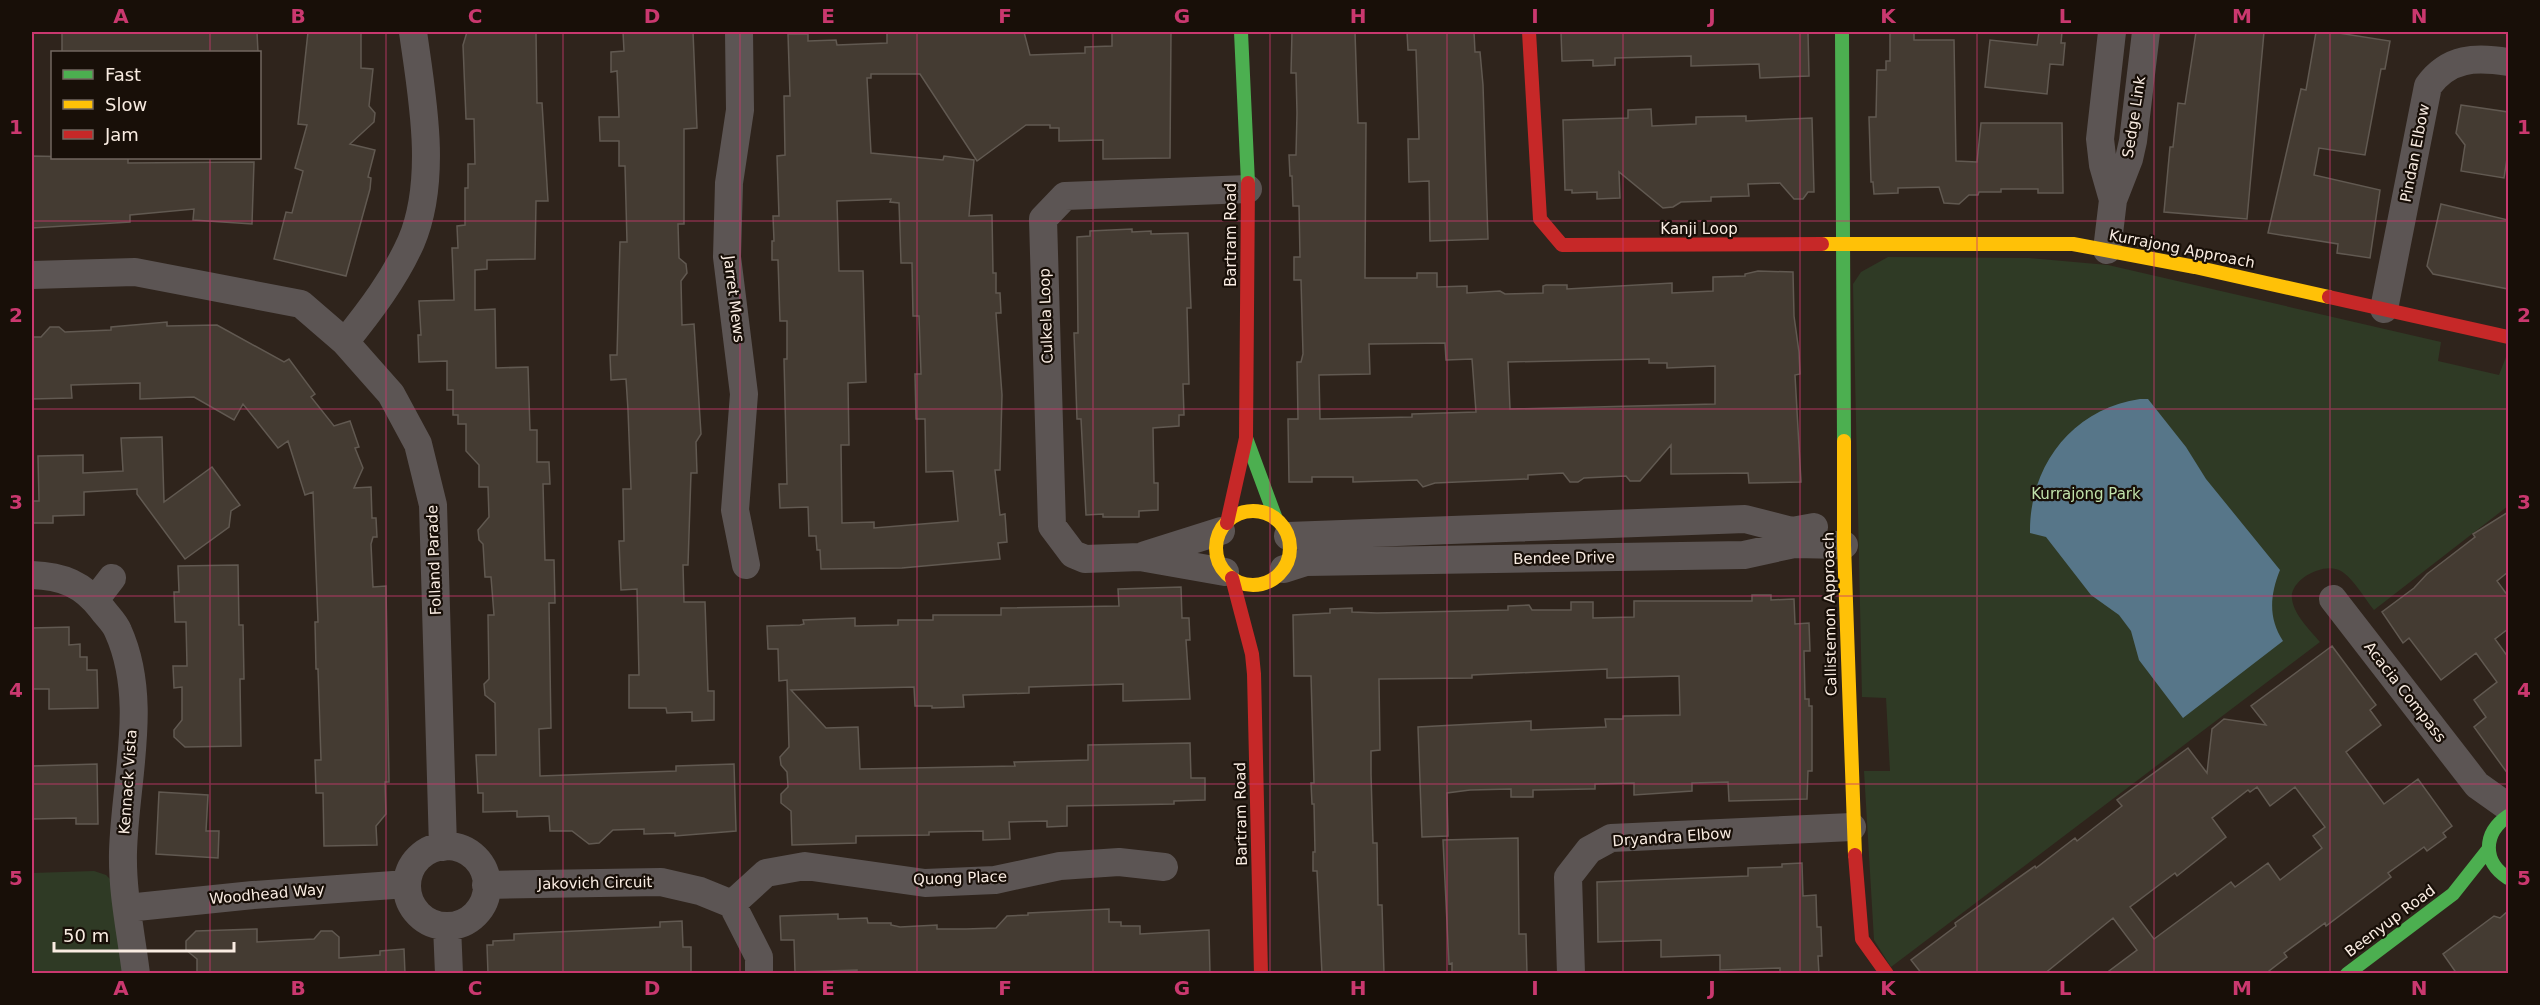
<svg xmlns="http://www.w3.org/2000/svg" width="2540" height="1005" font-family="'DejaVu Sans',sans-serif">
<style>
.green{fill:#2f3a25}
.water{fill:#577689}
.building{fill:#443b32;stroke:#615951;stroke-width:1.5;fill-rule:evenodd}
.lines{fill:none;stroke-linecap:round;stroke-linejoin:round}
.street{stroke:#5c5554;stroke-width:28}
.fast{stroke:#4caf50;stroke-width:14}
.slow{stroke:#ffc107;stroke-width:14}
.jam{stroke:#c62828;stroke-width:14}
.grid{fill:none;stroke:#ca386f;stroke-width:1.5;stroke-opacity:0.55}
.labels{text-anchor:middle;stroke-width:4.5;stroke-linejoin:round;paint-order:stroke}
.street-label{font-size:15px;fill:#f9ece2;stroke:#180f08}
.park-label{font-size:15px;fill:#c0e1aa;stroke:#180f08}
.neatline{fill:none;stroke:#ca386f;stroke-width:2}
.grid-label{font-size:20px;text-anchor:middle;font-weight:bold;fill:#ca386f}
</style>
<rect width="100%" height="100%" fill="#2f241c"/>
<path class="green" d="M1888,257L2029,258L2108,265L2441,342L2438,361L2499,375L2506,357L2508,358V506L2374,610C2365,599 2353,578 2341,571C2324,561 2289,580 2292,599C2294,615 2310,630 2320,642L1891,967L1874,940L1864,771H1890L1886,698L1862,697L1853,284L1861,272Z
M94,871L106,875L111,880L126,973H32V873Z"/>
<path class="water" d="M2140,399H2148L2186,447L2206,479L2280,570C2270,595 2268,618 2283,641L2183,718L2139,660L2131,631L2119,615L2091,595L2046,537L2030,533C2029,465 2073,409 2140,399Z"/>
<path class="building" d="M62,32H257L258,52H62Z
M308,32H361V68L373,69L369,106L375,113L374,122L350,144L375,150L368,177L371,178L370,189L346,276L274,259L286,212L292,213L303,171L295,168L307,125L298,124Z
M467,32H536L537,103H542L548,201H536L535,259L487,260V269L475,270V310L495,309L496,368L528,367L530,430H537V462H549L550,484H543L545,560H554L555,603H549L551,728L539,729L540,776L676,771V766L734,764L736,831L675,836V833L644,834V829L613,830L599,843L589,844L572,831H550L549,816L517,817V811L483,812V793H478L476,755H496L495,703L485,695L484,684L489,679L488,615H494L491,577H485L483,544L479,540L478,530L489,517L488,487H479V465L466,451V424H458V415H453V390H447V361L419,362L418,335H421L419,301L454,300L452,248H458L457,226L465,225V188H468V164H475L474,119H466L463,45Z
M623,32H693L697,128L684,129V224H678L679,258L686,264L687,273L681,281L682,325L694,324L701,434L696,442L697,473H691L688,565H683L684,602H705L708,691H714V720L692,721V712L667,713L666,708H629V675H639L637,589L621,590L619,541H624L623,489H631L628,410L626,379L611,380L610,355H617L620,242H627L625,166H619V141H600L599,117H619L617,71L611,72V52L624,51Z
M887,32H1024L1030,55L1085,53V47L1112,46V32H1171L1170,158L1103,159V140L1059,141V128H1050V125H1026L977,161L920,74H871V78H867L871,153L943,160L944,156L974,160L969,216L992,215L993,273H996V293H1000L1001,313H996L1002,395L1000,470H995L1000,515L1005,514L1007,542L998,543L1000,559L902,568L821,569L820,550H817L816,536H809L808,507L780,508L779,484H787L784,359H787V321H780L778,260H772V241H774L773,216H779L777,156L785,155L784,96H790L788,34H808V41L836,40L837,45L887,43ZM891,199L890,202L899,203L901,263H912L913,316H919L921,374H915L916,419H925L926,472L953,471L958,521L874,528V522L842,523L841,445H849L848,383L866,382L863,271H839L837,201Z
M1292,32H1355L1358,123H1366L1365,278H1417V273H1437V287L1467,286V293L1500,291L1505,294L1543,293V286L1546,285H1567V289L1672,283V293L1713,291V277L1745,276V274L1758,271L1793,272L1794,316L1799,352L1800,374L1795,375L1801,482L1749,483L1748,473L1671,474V445L1640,481H1630L1626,476L1584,478L1578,482H1570L1563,473L1528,475V479L1435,483L1423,487L1417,480L1353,482V477H1312V482H1289L1288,419H1298L1297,362H1301L1303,354L1301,280H1294V257H1300L1299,206H1293L1292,176H1290L1289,155H1296L1297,113L1296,73H1291ZM1445,343L1446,360L1472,359L1476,412L1412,414V417L1320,419L1319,375L1370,374L1369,344ZM1649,359V363H1667V368L1715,366V404L1510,409L1508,362Z
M1407,32H1474L1475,52H1480L1483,85L1488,239L1430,241L1429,181L1409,182L1408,139H1419L1416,50H1408Z
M1561,32H1808L1809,76L1760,78L1759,64L1691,66V56L1615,58V65L1593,66V60L1562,61Z
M1890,32H1914V40H1954L1956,161L1977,162L1981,123H2062L2063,193H2038V189H2001V192H1979L1978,195H1969L1959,204L1944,203L1939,187L1898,188V193L1874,194L1873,182H1871L1869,117H1876L1877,70H1886V61H1890Z
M2039,32H2062L2061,43H2065L2063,65L2050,64L2047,94L1985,87L1990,40L2037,45Z
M2196,32H2264L2247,219L2164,212L2170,147H2173L2178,103L2185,104Z
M2316,32H2332L2390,41L2385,69H2381L2365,155L2319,148L2314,175L2380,190L2370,258L2337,253L2338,244L2268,233L2301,89L2306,90Z
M2461,105L2508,112V152L2504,178L2461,171L2465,145L2456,133Z
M1651,109L1652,126L1696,124V117L1746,116V121L1812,118L1814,192H1808L1803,199H1794L1780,183L1748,184L1749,196L1711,197V201L1681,202L1673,207L1663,208L1619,172L1620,198L1597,199V192L1572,193V190H1565L1563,120L1628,118V110Z
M32,156L128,158V163L254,162L252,224L193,220L194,209L130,215V222L32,228Z
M2441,204L2508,220V289L2433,274L2427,266Z
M1132,229V232L1151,231V234L1188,233L1191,308H1187L1189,384H1183L1184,415H1179V426L1153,428L1154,483H1158V510L1139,511V517H1103V514L1086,515L1081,419H1077L1074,333H1078L1077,237L1090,236V231Z
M167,322V326L217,325L284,362L289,359L315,394L311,397L334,426L350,421L359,447L355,448L363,468L354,488L371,487L372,518H376L377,537H373L371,544L373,587L386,586L389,782H385L386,814L376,826L377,845L324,846L323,793H316L315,760H321L318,669H316L315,622H318L313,492L305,495L288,441L278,448L243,404L234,420L194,397L140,399V383L71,385L72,398L32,399V337H41L50,327H59L65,332L111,330V327Z
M162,437L164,502L212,467L240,505L231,511L229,527L185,559L137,494V489L84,492V515L53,516V523H32V501H39L38,456L83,455V473L123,471L121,438Z
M2508,512V572L2497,581L2508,596V629L2495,639L2508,657V774L2474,727L2486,717L2474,700L2497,682L2476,653L2441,680L2409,638L2403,643L2382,612L2414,588L2427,574L2475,537L2473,534Z
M238,565L239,625H243L244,679H240L241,746L185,747L174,737V730L182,720V687L174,688L173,666H187L186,622H175L174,592H179L178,566Z
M1181,587L1182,618H1189L1190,640H1186L1190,699L1123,701V684L1029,687V693L963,695L964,707L932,708V706H915L914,687L791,690L826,728L858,727L860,769L1015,766L1014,762L1088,760V745L1190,743L1191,778H1205V800L1174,801V804L1067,806V826L1047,827V821L1009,822L1010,839L983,840V831L929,832V835L856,836V843L792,845L791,811L781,803V794L788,787L787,772L781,765L780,757L789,747L787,680L779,681L778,649H768L767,626L800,625L804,624L803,620L855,618V626L898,625V620H933V615H1001V608L1119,606L1118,589Z
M1752,595H1771V600L1794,599L1795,624L1809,623L1810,651H1804L1805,699H1809V706H1812V771H1808L1807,799L1729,801L1728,782L1692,783V791L1634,795V783L1595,784V789H1591L1533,790V797H1511V789L1470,790L1447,793L1448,836L1422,837L1418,727L1531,721V730L1606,727L1605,719H1623V716L1680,715L1679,676L1607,678V669L1472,675V678L1379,679L1380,750L1371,751V774L1373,843H1377L1378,905H1382L1384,974H1322L1317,871H1313V852H1315L1314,804H1312L1311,783H1314L1311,676H1294L1293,615L1330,613V609L1352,608V612L1377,613L1508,610V606L1529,605L1532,610H1571V602H1593V618L1634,617V601H1752Z
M69,627V645L80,644V657H87V670H97L98,708L49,709V689H32V628Z
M2332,646L2376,705L2370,710L2381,725L2346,752L2384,804L2418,779L2452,826L2443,833L2446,837L2427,851L2424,847L2388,873L2391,877L2326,926L2325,923L2284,953L2287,957L2265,974H2105L2137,950L2113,918L2044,974H1922L1911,960L1956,926L1955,923L2035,866L2036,868L2075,838L2077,841L2122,806L2117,800L2188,748L2207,773L2212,729L2224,719L2266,725L2251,706ZM2257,787L2270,806L2295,787L2325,827L2313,836L2322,848L2280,880L2268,863L2235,887L2231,882L2154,939L2130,907L2175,873L2177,876L2226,837L2212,818L2248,790L2250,792Z
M97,764L98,824H76V818L32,819V766Z
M159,792L208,795L206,831H219L218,858L156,854Z
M1518,838L1519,934H1526L1527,974H1452V963L1449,964L1443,840Z
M1802,863L1803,896L1816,895L1817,927H1821L1822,956H1818L1819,974L1780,973V968L1720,970V955L1661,957V940L1598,942L1597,882L1748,876V868L1782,867V864Z
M1109,909V922H1121V926H1140V934L1209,930L1210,974H857V970L795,972L794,940H781L780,916L838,914V919L867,918L868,923H891V925L900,927L937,925V929H966L996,928L1007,916L1028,915V913Z
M2508,911V974H2457L2443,954L2494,916L2500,918Z
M682,921L683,947H691V974H488L487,945H493V941L514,940V934L660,927V922Z
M257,929V942L314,939L321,931H332L339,937V958L380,955V951L404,949L405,974H197V959L186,950V941L196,931Z"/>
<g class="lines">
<path class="street" d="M739,32L740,110L729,183L727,257L744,394L735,510L746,565
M2112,32L2100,139L2103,165L2113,200
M2107,250L2113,200L2129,159L2133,141L2146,32
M32,275L135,272L301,304L345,342L391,394L418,444L433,505L443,847
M2384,309L2428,86C2449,57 2476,57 2508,62
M345,342C370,311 395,278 411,242C438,179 422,96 413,32
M1288,536L1745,519L1792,531L1814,527
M1145,555L1221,531
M1284,569L1306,562L1744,555L1794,544L1844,545
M1225,572L1140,557L1085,559L1073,554L1052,526L1043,219L1065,196L1248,189
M32,575C62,576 83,584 102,609C107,616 115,623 118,631C149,700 125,779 123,852C122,893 131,933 136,974
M2333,599L2477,785L2508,807
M95,600L112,578
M407 886a40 40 0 1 1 80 0a40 40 0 1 1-80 0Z
M486,885L661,882L700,891L732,904L759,957V974
M732,904L766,873L805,866L925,883L995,880L1060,866L1119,862L1164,867
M127,908L253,895L407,884
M447,926L449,974
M1571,974L1568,877L1589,850L1611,838L1852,827"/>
<path class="fast" d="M1241,32L1248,183
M1842,32L1844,441
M1246,438L1276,519
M2508,816C2483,833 2482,862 2508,878
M2347,974L2453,894L2487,851"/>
<path class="slow" d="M1822,244H2073L2195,267L2329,297
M1844,441V545L1855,855
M1216 548a37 37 0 1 1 74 0a37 37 0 1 1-74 0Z"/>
<path class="jam" d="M1529,32L1540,219L1562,245L1822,244
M2329,297L2508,337
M1227,523L1246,438L1248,183
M1232,578L1252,654L1254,674L1261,974
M1855,855L1862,939L1887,974"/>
</g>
<path class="grid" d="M210,32V52M386,32V974M563,32V974M740,32V974M917,32V974M1093,32V974M1270,32V974M1447,32V974M1623,32V974M1800,32V974M1977,32V974M2154,32V974M2330,32V974M210,158V974M32,221H2508M32,409H2508M32,596H2508M32,784H2508"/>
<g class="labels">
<g class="street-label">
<text transform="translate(2134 117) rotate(-81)" y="5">Sedge Link</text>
<text transform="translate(2415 153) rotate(-79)" y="5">Pindan Elbow</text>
<text x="1699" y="234">Kanji Loop</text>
<text transform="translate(1231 235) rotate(-90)" y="5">Bartram Road</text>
<text transform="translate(2182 249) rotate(11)" y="5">Kurrajong Approach</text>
<text transform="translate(734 299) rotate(83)" y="5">Jarret Mews</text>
<text transform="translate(1046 316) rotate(-92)" y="5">Culkela Loop</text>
<text transform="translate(1564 558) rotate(-1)" y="5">Bendee Drive</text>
<text transform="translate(434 560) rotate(-92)" y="5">Folland Parade</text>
<text transform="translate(1830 614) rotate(-91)" y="5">Callistemon Approach</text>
<text transform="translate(2405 692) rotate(52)" y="5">Acacia Compass</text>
<text transform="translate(128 782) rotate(-86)" y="5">Kennack Vista</text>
<text transform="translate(1241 814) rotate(-91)" y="5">Bartram Road</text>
<text transform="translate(1672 837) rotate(-4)" y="5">Dryandra Elbow</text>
<text transform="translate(960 878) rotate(-2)" y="5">Quong Place</text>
<text transform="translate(595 883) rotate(-1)" y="5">Jakovich Circuit</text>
<text transform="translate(267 894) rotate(-5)" y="5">Woodhead Way</text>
<text transform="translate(2390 921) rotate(-37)" y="5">Beenyup Road</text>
</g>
<g class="park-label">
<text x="2086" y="499">Kurrajong Park</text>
</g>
</g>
<rect width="2540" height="1005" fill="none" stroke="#180f08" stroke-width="66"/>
<rect x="51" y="51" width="210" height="108" fill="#180f08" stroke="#72675f" stroke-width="1.5"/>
<rect x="63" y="70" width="30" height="9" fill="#4caf50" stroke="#72675f" stroke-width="1.5"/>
<text x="105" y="81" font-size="18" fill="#f9ece2">Fast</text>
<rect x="63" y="100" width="30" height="9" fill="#ffc107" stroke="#72675f" stroke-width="1.5"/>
<text x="105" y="111" font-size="18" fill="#f9ece2">Slow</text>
<rect x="63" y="130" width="30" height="9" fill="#c62828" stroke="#72675f" stroke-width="1.5"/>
<text x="105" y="141" font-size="18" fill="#f9ece2">Jam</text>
<path d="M54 942v9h180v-9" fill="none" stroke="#f9ece2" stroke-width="3"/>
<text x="63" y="942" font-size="18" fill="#f9ece2" stroke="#180f08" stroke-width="4.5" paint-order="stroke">50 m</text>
<rect x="33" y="33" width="2474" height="939" class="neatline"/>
<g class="grid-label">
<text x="121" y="23">A</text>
<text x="298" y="23">B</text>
<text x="475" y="23">C</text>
<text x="652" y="23">D</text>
<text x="828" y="23">E</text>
<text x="1005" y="23">F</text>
<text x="1182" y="23">G</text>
<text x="1358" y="23">H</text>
<text x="1535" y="23">I</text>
<text x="1712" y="23">J</text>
<text x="1888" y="23">K</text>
<text x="2065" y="23">L</text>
<text x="2242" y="23">M</text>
<text x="2419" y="23">N</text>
<text x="16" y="134">1</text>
<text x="2524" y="134">1</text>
<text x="16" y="322">2</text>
<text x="2524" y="322">2</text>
<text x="16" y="509">3</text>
<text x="2524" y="509">3</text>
<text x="16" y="697">4</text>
<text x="2524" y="697">4</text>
<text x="16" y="885">5</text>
<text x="2524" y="885">5</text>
<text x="121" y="995">A</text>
<text x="298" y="995">B</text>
<text x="475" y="995">C</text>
<text x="652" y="995">D</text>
<text x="828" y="995">E</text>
<text x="1005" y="995">F</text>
<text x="1182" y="995">G</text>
<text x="1358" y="995">H</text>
<text x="1535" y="995">I</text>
<text x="1712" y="995">J</text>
<text x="1888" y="995">K</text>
<text x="2065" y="995">L</text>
<text x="2242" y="995">M</text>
<text x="2419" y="995">N</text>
</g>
</svg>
